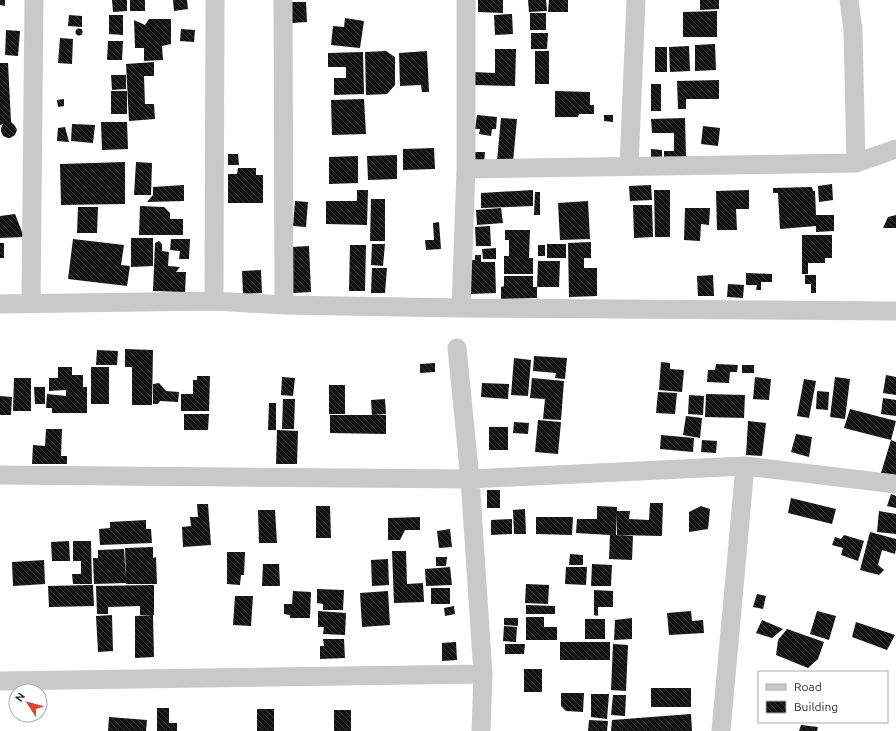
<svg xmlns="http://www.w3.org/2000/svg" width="896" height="731" font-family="Ubuntu,sans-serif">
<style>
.building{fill:url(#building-back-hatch)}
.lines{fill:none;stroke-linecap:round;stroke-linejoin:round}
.minor{stroke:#c9c9c9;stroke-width:19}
</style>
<defs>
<pattern id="building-back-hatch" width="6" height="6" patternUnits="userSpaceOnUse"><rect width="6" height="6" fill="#131313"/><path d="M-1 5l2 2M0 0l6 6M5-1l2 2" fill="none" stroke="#363636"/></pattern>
</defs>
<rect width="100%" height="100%" fill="#fff"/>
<path class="building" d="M0,0H5V6L0,5Z
M112,0H127V11L113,12Z
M130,0H145V11H130Z
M173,0H187L188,9L174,11Z
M478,0H503V13L478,12Z
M528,0H546L547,11L529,12Z
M549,0H568V12H548Z
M700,0H719V9L700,10Z
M291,2H306L307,22L292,23Z
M717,11V37H683V12Z
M530,13H546V30H530Z
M512,14L513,34L495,35L494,15Z
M69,15L82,16V27L68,26Z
M109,15H123V35L109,34Z
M345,18L364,21L360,48L331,45L333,26L344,27Z
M149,19H171V44L162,46L163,60L144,61V48H135L134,20L145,25Z
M75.5 32a3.5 3.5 0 1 1 7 0a3.5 3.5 0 1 1-7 0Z
M181,29L195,30L194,42L180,41Z
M6,30L20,31L18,56L5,55Z
M531,33H548L547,49H531Z
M60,38L73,39L72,64L58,63Z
M108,41H123L122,60H107Z
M715,44L716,70L695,71V45Z
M689,46L690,71L670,72L669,47Z
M655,47H667V72H655Z
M495,49H516L515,86L473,85V72L495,73Z
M386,51L395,57V85L387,94L366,95L365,52Z
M427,51L429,92H422L421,85L400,86L399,53Z
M535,51H549V84H535Z
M363,52L364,94L334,95V78H346V67H328V53Z
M154,62V76H144L145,104H154L155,119L129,121L126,64Z
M0,63H8L11,122L15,126L17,130L15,135L10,138H8L3,136L1,131V128L3,124L0,125Z
M111,75H126V89L112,90Z
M719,80V99H686V109H678L677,81Z
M651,84H661V111H651Z
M111,91H127V114H111Z
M555,91L590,92V105H594V114H579L578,117H555Z
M64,99V106L58,107L57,100Z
M364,99L366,134L332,135L331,100Z
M477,115L497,117L496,129H492L491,136L479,134L480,129H475Z
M604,115H613V122L604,121Z
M501,118L517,119L513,162L497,161Z
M685,118L686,157L664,158V151H674V133H652L651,119Z
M101,122H127L128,149L102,150Z
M72,124L95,125L93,143L71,141Z
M703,126L720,128L718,146L701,144Z
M65,127L69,142L57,141L58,128Z
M434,148L435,169L403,170V149Z
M651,149L662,150V158H651Z
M475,152H485L484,162L474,161Z
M228,154H238L239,165H228Z
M397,155V179L368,180L367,156Z
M358,156V183L329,184V157Z
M125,162V204L61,205L60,164Z
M136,162L152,163L151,195H134Z
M238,168H256V175H263V203H228V174H237Z
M832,184L833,200L819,202L818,186Z
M184,185V201L147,202L153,195V187Z
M651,185L652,200L630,201L629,186Z
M812,187L813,191H815L816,215H834V231L816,232V226L780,229L778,193H773V188Z
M357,190H368L367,225L326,224V201H357Z
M533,190V206L481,208V193Z
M654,190H670V237H655Z
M749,190V209H736L737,230H717L716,191Z
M535,192H540V215H534Z
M371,199H385V241H370Z
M295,201L308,202L306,227L293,226Z
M588,201L590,239L560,240L558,203Z
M633,205H652L653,237L634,238Z
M140,206L164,207L170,213V219H183V235H139Z
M78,207H98L97,233H77Z
M501,208L503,223L477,225L476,210Z
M685,208H710L709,225L701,224L700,241L684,240Z
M15,214L24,237L0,238V216Z
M896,215V228H883L888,217Z
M439,222L441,249L426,250L425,240H434L433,223Z
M490,226L491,246H476L475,227Z
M505,230H530L529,258H533V274H504V256H509V240H505Z
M802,235H832V258H825V263H808V274H802Z
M131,238H153V266L131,267Z
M73,239L124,245L121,265L130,266L127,286L68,279Z
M171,239H190L189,259H179L180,251L170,250Z
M159,241L162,244V251L169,252L168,266L180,267L176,272H186L185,292L153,291L155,243Z
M591,242V258H584V268H597V296L569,297L568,243Z
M0,243H4V258H0Z
M372,244H385L383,266L371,265Z
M547,244H566V258H547Z
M350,245H366L365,291H349Z
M538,245H545V256H538Z
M309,246L311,292L293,293L291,247Z
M496,248V259H483L482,249Z
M475,255H481V262H495L496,293L470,294L469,260H475Z
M538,261H560L559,287H537Z
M372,268H387L385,293H371Z
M261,270L262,293L243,294L242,271Z
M746,273L772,274V282H761V290H756L757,285H746Z
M713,275L714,296H698L697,276Z
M805,275H816V293H811V284H805Z
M504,276H533V287H537V298L501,299V287L504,286Z
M728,284L744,285L743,298L727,297Z
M125,349L153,350L152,405H132V367H125Z
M97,350L118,351L117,365H96Z
M534,356L567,358L565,379L555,378L556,373L533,371Z
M514,358L531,360L528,396L511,395Z
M661,362L670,363V369L684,370L682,392L659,390Z
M435,363V372L420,373V364Z
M716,364L738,365L737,372H730L729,383L707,382L708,370H715Z
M742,365H754V373H742Z
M58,367H72V375H83V387H87V413H52V408H46L47,394L66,396V390L49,391V378H58Z
M91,367H109V404H91Z
M886,375L896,377V395L883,393Z
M197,376H210L209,411H181V394H193V380H197Z
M282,377L295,378L293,396L281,395Z
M755,377L771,379L769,400L753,399Z
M835,377L850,379L845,419L830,417Z
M14,378H31V411H13Z
M532,378L564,381L561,420L543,419L545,399L530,398Z
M804,379L816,381L809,418L797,416Z
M159,383L166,391L179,392L178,402L160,401L158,404H153V384Z
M482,383L509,384L508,399L481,397Z
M329,385H345V414H329Z
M34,387H45V404H35Z
M817,391L829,392L828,410L816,409Z
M658,392L677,393L675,414L656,413Z
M706,394L745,395L744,418L705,417Z
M689,395L704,396L703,415L688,414Z
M0,396L12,397L11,415H0Z
M883,398L896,400V416L881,414Z
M283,399H295L294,429H282Z
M385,399L386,414L372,415L371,400Z
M269,403H276V430H268Z
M850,409L896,421L891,440L896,442V476L881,473L891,440L844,428Z
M184,414H209L208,430H184Z
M330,415H386V434L330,433Z
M686,416L702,418L700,438L683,435Z
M538,420L561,422L558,454L535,452Z
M748,421L766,423L762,456L746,455Z
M514,422L529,423L528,434L513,433Z
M489,427H508V450H489Z
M46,429H62L61,456H67V464H32L33,445L45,446Z
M277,430L298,431L297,464H276Z
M796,434L812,437L809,457L791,452Z
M661,435L694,438L693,452L660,449Z
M702,440L717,441L716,453L701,452Z
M487,490H500V508H487Z
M891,494L896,496V508L887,506Z
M791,498L836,509L832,524L788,513Z
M650,503H663L662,536L617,535V513L616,535L633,536L632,560L609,559L610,535L576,533L577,519H597V506L617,507V511H630L629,519L649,520Z
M197,504H208L211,545L183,547L182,527L191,526L190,517H198Z
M316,506H330L331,538H316Z
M701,506L710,509L708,529L689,532V512Z
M525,509L526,534H514L513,510Z
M258,510H275L277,543H259Z
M879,511L896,514V534L877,532Z
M420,517V530H405L400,540H388V518Z
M536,517H573L572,535L536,534Z
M512,519V534L491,535V520Z
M146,520V529H151L152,543L100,545L99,529L110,528V522Z
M450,529L452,547L439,548L437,531Z
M870,532L896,539V549L895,554L882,550L878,565L884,570L879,575L860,570Z
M844,535L864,541L858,561L841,555L843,548L832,545L835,537L841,539Z
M69,541L70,561H52L51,542Z
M73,541H91L92,584H73L72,574H81V561H73Z
M153,547V558L156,557L157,584H126V583L94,584L93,558H98V550L124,549L126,579L125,548Z
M392,551H406L407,584L423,583L424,602L394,603Z
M227,552H245L244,575H241L240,585L227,584Z
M570,554L583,555V565H569Z
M436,557H447L446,566H436Z
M388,559L389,585L372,586L371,560Z
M44,560L45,584L13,586L12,562Z
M263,564H279L280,586H262Z
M592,564L612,565L611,586H591Z
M450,567L452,585L426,586L425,569Z
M566,567H587L586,585L565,584Z
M526,584L549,585L548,604L525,603Z
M93,585L94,606L49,607L48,586Z
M154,585V615H140V606L108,607V614H97L96,586Z
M431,588H450V604H431Z
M317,589L344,590L343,610H323V604L317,603Z
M594,590L613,591V607H598V616L594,615Z
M293,591L311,592L310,618H290V615L284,614V604H292Z
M388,591L390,625L362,627L360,593Z
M757,594L766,596L763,609L753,607Z
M235,596H253L251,626L233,625Z
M526,605L555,606V614H526Z
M454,606L455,614L445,616L444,608Z
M318,611L346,613L345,635L323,634L324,627H318Z
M691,611L692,621L703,620L704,633L669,635L667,613Z
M817,611L836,616L829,640L810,634Z
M112,615L113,651L98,652L96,616Z
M153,615L154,657L135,658V616Z
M526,617H544V627H557V640H526Z
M504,618H518V626L504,625Z
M632,618V639L614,640L615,620Z
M585,619H605V639H585Z
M762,620L783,629L772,638L756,633Z
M856,622L895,635L887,650L852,637Z
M504,626L517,627L516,642L503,641Z
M787,629L824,642L818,659L808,668L776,655L778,640Z
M323,639H344L345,658L320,659V646H324Z
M456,642L457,660L442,661V643Z
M560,642H610V660H560Z
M505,644H525L524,654H505Z
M613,644L628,645L626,691L611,690Z
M524,669H542V692H524Z
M651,688H691V707H651Z
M561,693H584L583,712L566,711L561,706Z
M591,694H609L607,719L591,717Z
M613,695H626L625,716L611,715Z
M157,708H169V723H177V731H157Z
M257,709H274V731H257Z
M334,710H351V731H334Z
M691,714L692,731H611L612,720Z
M109,717L147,720L146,731H108Z
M589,720L608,721L607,731H588Z
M801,725L818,727L817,731H799Z"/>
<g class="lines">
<path class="minor" d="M283,0L284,305
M849,0L853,30L856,163
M629,166L636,0
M466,169L856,163L896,149
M214,301L215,0
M0,304L214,301L284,305L461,308L896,311
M31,304L34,0
M461,308L466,169V0
M457,348L470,479L483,674L481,731
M0,475L470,479L745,466L896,484
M0,681L483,674
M721,731L745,466"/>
</g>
<rect x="758" y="671" width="130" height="52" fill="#ffffff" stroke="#ababab"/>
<rect x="766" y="684" width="20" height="6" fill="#c9c9c9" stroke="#ababab"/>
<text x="794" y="691" font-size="12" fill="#2c2c2c">Road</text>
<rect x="766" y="701" width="20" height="12" fill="url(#building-back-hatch)" stroke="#ababab"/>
<text x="794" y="711" font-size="12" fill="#2c2c2c">Building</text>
<g transform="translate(28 703) rotate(306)"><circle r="19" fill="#ffffff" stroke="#ababab"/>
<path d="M0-3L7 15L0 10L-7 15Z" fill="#e04331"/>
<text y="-6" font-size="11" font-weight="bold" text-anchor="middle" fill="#2c2c2c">N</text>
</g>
</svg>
